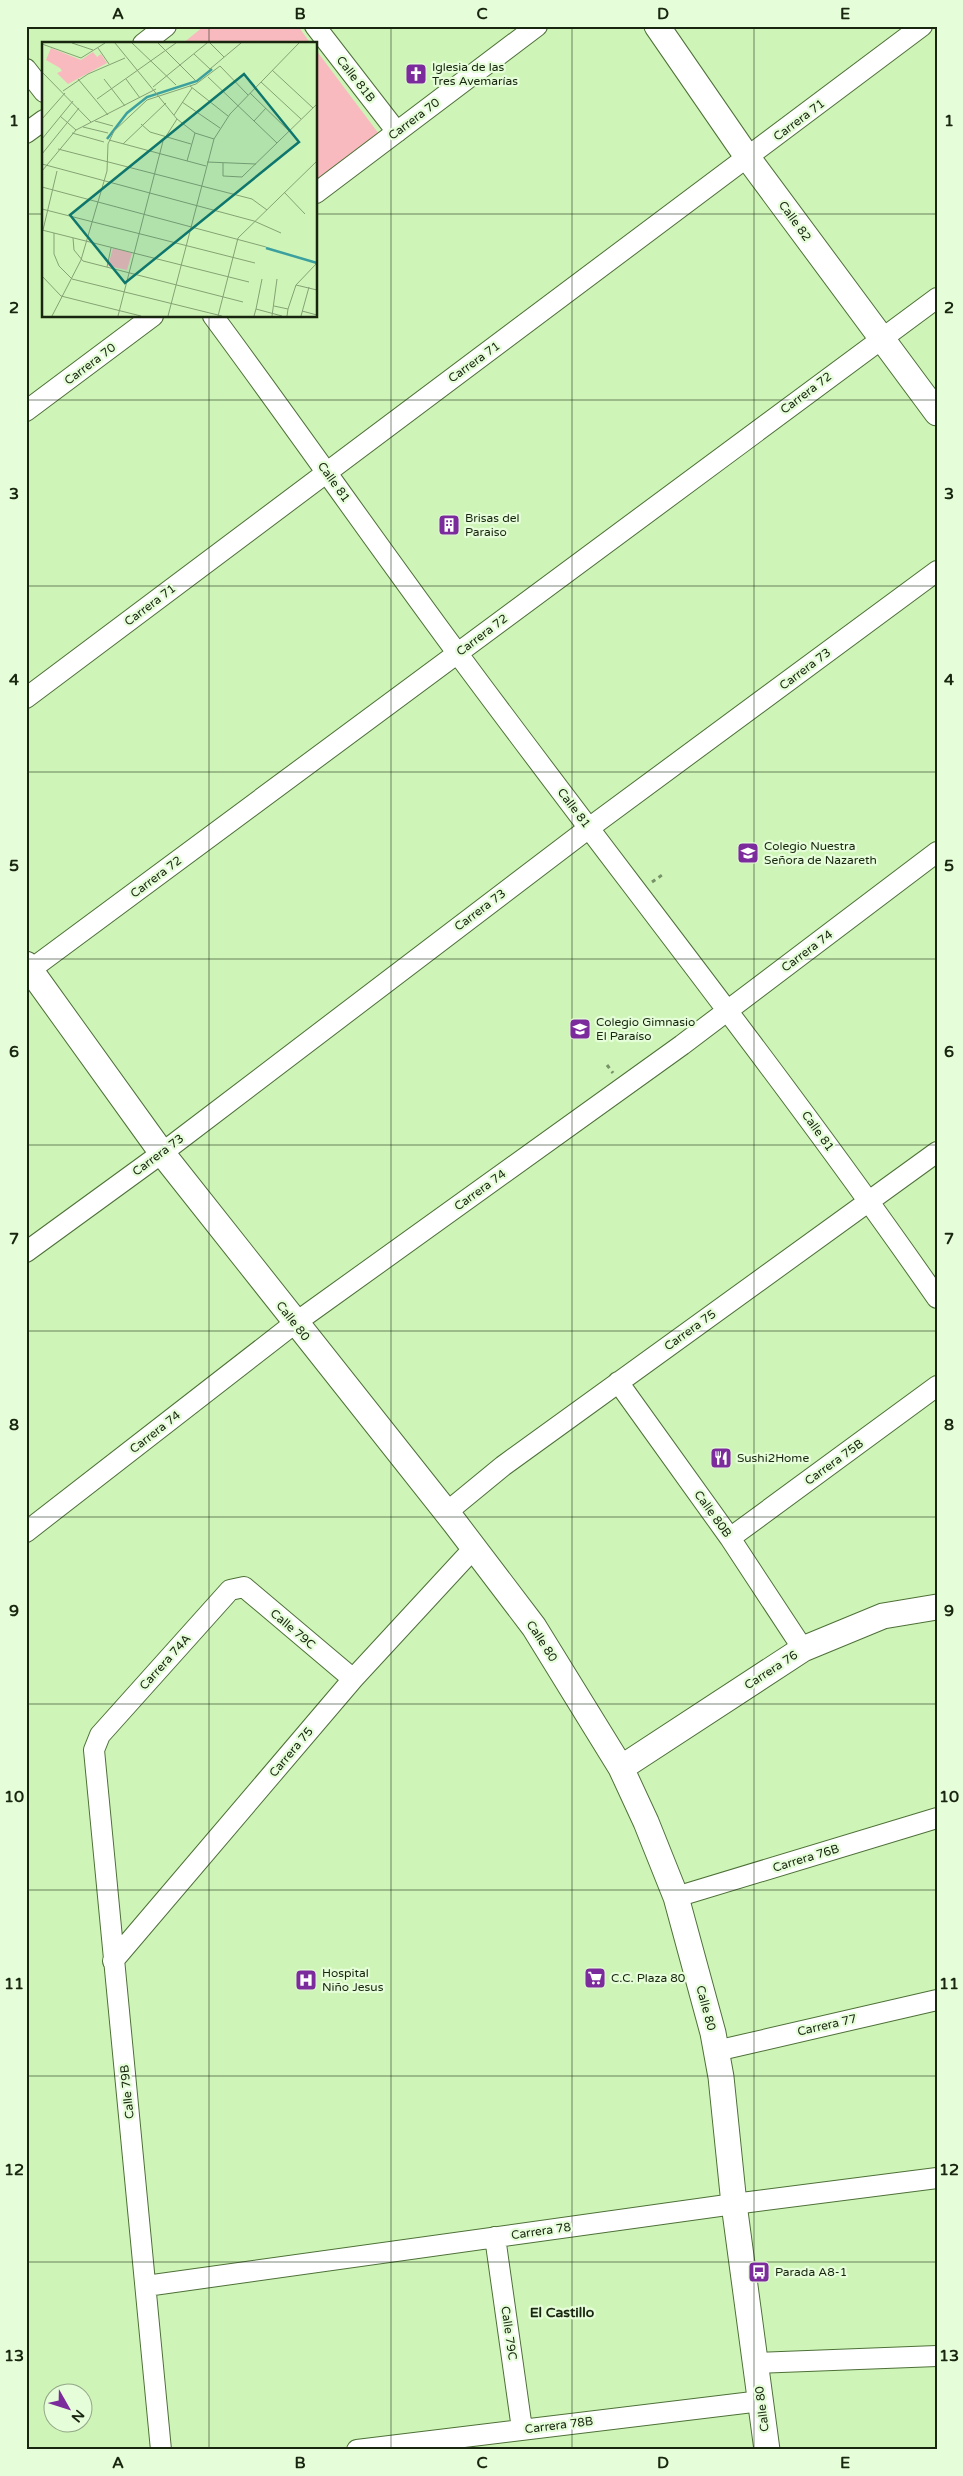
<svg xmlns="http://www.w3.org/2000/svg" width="963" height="2476" font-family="'Varela Round',sans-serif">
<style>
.green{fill:#f8babe}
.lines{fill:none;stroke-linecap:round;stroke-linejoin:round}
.minor-casing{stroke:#4e7038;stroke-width:22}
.tertiary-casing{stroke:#4e7038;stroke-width:27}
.path{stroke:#789368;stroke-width:3;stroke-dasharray:4 4;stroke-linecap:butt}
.minor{stroke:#fff;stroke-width:20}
.tertiary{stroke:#fff;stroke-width:25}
.grid{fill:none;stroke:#18260f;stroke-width:1;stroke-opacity:0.55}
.labels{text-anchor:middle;stroke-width:4.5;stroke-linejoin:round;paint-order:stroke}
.poi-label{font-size:12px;fill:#18260f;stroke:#e5fdd8;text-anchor:start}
.street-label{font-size:12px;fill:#18260f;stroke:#e5fdd8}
.neighbourhood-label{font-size:14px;font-weight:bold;fill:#18260f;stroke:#e5fdd8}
.inset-river{fill:none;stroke:#3ca09f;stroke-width:2.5}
.inset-road{fill:none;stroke:#85a274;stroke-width:1}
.view{fill:#0f766e;fill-opacity:0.15;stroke:#0f766e;stroke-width:2.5}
.inset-edge{fill:none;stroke:#18260f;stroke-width:2.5}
.neatline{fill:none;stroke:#18260f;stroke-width:2}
.grid-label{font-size:16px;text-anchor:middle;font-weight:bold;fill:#18260f}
</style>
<rect width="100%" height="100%" fill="#cef5b7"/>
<path class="green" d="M204,26H298L311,44H182Z
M316,50L382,138L316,187Z"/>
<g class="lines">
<g class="minor-casing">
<path id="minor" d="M315,26L397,132
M143,44L166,26
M26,69L44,92
M26,133L44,120
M316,193L537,26
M213,316C296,428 375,542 458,654C617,869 784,1078 937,1298
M26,411L153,316
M26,698C324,473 625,252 922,26
M26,973L937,298
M26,1252L162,1153L589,828L937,571
M618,1382L730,1538L803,1649
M447,1512L503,1466L937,1152
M26,1532L295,1323L682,1045L937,852
M730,1538L937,1386
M676,1897L937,1818
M113,1961L353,1679L474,1548
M716,2051L937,2000
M495,2237L522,2429
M146,2286L734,2204L937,2178
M756,2363L937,2356
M161,2450L94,1750L100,1735L230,1590L244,1587L353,1679
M357,2450L761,2401"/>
</g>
<g class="tertiary-casing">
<path id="tertiary" d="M657,26L748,158L937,413
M26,964L162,1153L455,1523L534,1627L621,1768L646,1822L676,1897L713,2033L721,2077L734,2204L767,2450
M621,1768L803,1649L883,1616L937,1607"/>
</g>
<path class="path" d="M652,882L662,875
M607,1065L613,1073"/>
<use href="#minor" class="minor"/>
<use href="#tertiary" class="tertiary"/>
</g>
<path class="grid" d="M209,26V44M391,26V2450M572,26V2450M754,26V2450M26,214H44M316,214H937M209,316V2450M26,400H937M26,586H937M26,772H937M26,959H937M26,1145H937M26,1331H937M26,1517H937M26,1704H937M26,1890H937M26,2076H937M26,2262H937"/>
<defs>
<g id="church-square" transform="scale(1.125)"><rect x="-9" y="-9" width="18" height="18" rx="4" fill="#7b2b9b" stroke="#e5fdd8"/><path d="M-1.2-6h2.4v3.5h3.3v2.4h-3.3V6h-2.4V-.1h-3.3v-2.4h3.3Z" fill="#fff"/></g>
<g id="building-square" transform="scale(1.125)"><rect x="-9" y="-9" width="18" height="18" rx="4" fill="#7b2b9b" stroke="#e5fdd8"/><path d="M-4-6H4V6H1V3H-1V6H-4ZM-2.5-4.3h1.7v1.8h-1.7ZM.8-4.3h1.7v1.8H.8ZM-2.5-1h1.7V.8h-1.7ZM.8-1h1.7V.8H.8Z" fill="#fff"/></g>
<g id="school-square" transform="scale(1.125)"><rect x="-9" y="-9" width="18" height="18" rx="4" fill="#7b2b9b" stroke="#e5fdd8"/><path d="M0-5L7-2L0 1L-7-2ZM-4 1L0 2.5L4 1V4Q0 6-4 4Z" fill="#fff"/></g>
<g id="restaurant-square" transform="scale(1.125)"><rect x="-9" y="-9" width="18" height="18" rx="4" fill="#7b2b9b" stroke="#e5fdd8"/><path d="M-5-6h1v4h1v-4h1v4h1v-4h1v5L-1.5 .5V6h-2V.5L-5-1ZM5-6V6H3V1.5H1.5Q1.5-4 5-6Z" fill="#fff"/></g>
<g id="supermarket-square" transform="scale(1.125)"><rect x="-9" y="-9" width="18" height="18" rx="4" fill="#7b2b9b" stroke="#e5fdd8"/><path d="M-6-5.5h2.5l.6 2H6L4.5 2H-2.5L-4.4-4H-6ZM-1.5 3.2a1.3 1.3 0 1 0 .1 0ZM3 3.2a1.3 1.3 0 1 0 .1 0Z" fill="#fff"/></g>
<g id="hospital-square" transform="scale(1.125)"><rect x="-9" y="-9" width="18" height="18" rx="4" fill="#7b2b9b" stroke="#e5fdd8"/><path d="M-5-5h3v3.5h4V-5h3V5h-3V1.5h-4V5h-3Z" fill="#fff"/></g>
<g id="bus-square" transform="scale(1.125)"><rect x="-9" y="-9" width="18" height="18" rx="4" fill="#7b2b9b" stroke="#e5fdd8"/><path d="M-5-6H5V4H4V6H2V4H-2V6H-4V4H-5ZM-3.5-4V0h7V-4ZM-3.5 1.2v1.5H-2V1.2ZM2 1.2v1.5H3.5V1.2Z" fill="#fff"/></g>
</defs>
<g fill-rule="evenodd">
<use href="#church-square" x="416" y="74"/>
<use href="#building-square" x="449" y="525"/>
<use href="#school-square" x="748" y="853"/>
<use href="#school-square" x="580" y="1029"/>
<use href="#restaurant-square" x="721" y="1458"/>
<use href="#supermarket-square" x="595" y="1978"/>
<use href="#hospital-square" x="306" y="1980"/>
<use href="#bus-square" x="759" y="2272"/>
</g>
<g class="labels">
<g class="poi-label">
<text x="432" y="71">Iglesia de las<tspan x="432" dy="14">Tres Avemarías</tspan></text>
<text x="465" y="522">Brisas del<tspan x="465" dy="14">Paraiso</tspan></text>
<text x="764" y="850">Colegio Nuestra<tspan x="764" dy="14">Señora de Nazareth</tspan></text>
<text x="596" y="1026">Colegio Gimnasio<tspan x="596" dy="14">El Paraíso</tspan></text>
<text x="737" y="1462">Sushi2Home</text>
<text x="322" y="1977">Hospital<tspan x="322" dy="14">Niño Jesus</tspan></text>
<text x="611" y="1982">C.C. Plaza 80</text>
<text x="775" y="2276">Parada A8-1</text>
</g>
<g class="street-label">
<text transform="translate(356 79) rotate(52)" y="4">Calle 81B</text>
<text transform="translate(414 119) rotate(-37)" y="4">Carrera 70</text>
<text transform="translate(799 120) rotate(-37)" y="4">Carrera 71</text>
<text transform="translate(795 221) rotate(54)" y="4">Calle 82</text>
<text transform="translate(474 362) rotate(-36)" y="4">Carrera 71</text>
<text transform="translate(90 364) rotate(-37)" y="4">Carrera 70</text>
<text transform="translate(806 393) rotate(-37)" y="4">Carrera 72</text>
<text transform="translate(334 482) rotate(54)" y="4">Calle 81</text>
<text transform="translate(150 605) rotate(-37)" y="4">Carrera 71</text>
<text transform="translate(482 635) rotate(-37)" y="4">Carrera 72</text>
<text transform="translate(805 669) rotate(-37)" y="4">Carrera 73</text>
<text transform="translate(574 808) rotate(53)" y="4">Calle 81</text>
<text transform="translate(156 877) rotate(-37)" y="4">Carrera 72</text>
<text transform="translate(480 910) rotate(-37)" y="4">Carrera 73</text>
<text transform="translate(807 951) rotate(-37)" y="4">Carrera 74</text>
<text transform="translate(818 1131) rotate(54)" y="4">Calle 81</text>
<text transform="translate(158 1155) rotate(-37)" y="4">Carrera 73</text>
<text transform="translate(480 1190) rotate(-36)" y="4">Carrera 74</text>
<text transform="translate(293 1321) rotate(52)" y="4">Calle 80</text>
<text transform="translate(690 1330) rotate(-36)" y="4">Carrera 75</text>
<text transform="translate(155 1432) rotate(-38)" y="4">Carrera 74</text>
<text transform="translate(834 1462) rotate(-36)" y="4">Carrera 75B</text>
<text transform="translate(713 1514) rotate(54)" y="4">Calle 80B</text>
<text transform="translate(293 1629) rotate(40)" y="4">Calle 79C</text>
<text transform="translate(542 1641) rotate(57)" y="4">Calle 80</text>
<text transform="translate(165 1662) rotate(-48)" y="4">Carrera 74A</text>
<text transform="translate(771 1670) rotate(-33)" y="4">Carrera 76</text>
<text transform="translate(291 1752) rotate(-50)" y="4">Carrera 75</text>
<text transform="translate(806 1858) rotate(-17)" y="4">Carrera 76B</text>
<text transform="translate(706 2008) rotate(75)" y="4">Calle 80</text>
<text transform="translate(827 2025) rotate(-13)" y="4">Carrera 77</text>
<text transform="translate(127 2092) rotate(-96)" y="4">Calle 79B</text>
<text transform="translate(541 2231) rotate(-8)" y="4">Carrera 78</text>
<text transform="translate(509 2333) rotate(82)" y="4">Calle 79C</text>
<text transform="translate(762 2409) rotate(-97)" y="4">Calle 80</text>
<text transform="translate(559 2425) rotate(-7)" y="4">Carrera 78B</text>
</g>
<g class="neighbourhood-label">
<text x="562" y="2317">El Castillo</text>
</g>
</g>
<g transform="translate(42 42)">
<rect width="275" height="275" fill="#cef5b7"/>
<path d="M9,6L39,18L51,10L55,15L59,12L65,21L26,42L15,31L20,29L18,26L4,18ZM71,206L90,211L85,228L66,224Z" fill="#f8babe"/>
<path class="inset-river" d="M65,97L85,71L105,55L155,39L170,27M224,206L275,221"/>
<path class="inset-road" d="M30,1L51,8M73,1L135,77L153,91L172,97M90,1L134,43M116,1L153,38M168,1L182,15M0,2L39,16L63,1M56,6L67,22M152,12L168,27L199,1M230,28L271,66M0,30L49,80M166,35L235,101M36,37L66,73M62,37L83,64M84,37L98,56M219,40L259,77M148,44L186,74M111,45L165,1M21,49L46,32L83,16M208,51L247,89M55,57L134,1M140,60L178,86M132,73L150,46M18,74L34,88M0,77L23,51M53,79L71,84M212,79L224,66M99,82L108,90L149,102M41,85L66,91M30,91L62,100M0,97L31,59M67,98L164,124M81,102L124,61M16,107L210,157L225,168M0,112L37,66M145,119L153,91M165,120L214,122M181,121V134L200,135L275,62M0,122L212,179L239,191M0,129L34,88L114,47M0,145L224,205M242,150L263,172M0,167L213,221M0,188L207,240M1,188L15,129M12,191V212L17,224L30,237L180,274M31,196L32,208L41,219L201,260M275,221L254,243L275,248M65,225L69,206M0,234L19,254L99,274M232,264L246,267L245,274M214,267L220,237M246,267L254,243M260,269L275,273M10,274L39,218L65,129L66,102L72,89L105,58L154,42L178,24L206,53M76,274L121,99L135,77M126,274L172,97L188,72L257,1M176,274L196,196L275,119M212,274L214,267L240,274M230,274L235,237M259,274L267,245"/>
<path class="view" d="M202,32L257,100L83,241L28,173Z"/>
<rect width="275" height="275" class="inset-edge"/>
</g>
<rect width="963" height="2476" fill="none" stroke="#e5fdd8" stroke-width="55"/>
<g transform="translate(68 2408) rotate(129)"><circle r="24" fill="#e5fdd8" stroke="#93a788"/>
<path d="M0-4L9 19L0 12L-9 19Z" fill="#7b2b9b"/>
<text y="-8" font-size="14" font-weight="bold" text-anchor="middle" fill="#18260f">N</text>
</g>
<rect x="28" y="28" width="908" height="2420" class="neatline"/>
<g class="grid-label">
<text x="118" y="19">A</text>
<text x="300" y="19">B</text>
<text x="482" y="19">C</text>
<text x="663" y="19">D</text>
<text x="845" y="19">E</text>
<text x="14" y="126">1</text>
<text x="949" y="126">1</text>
<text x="14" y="313">2</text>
<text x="949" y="313">2</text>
<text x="14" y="499">3</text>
<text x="949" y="499">3</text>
<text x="14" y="685">4</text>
<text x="949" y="685">4</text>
<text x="14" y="871">5</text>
<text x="949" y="871">5</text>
<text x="14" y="1057">6</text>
<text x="949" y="1057">6</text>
<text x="14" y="1244">7</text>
<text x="949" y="1244">7</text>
<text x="14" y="1430">8</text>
<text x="949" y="1430">8</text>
<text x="14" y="1616">9</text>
<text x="949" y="1616">9</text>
<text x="14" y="1802">10</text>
<text x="949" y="1802">10</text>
<text x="14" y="1989">11</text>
<text x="949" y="1989">11</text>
<text x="14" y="2175">12</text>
<text x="949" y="2175">12</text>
<text x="14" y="2361">13</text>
<text x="949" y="2361">13</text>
<text x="118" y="2468">A</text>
<text x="300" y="2468">B</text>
<text x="482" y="2468">C</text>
<text x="663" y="2468">D</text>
<text x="845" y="2468">E</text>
</g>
</svg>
